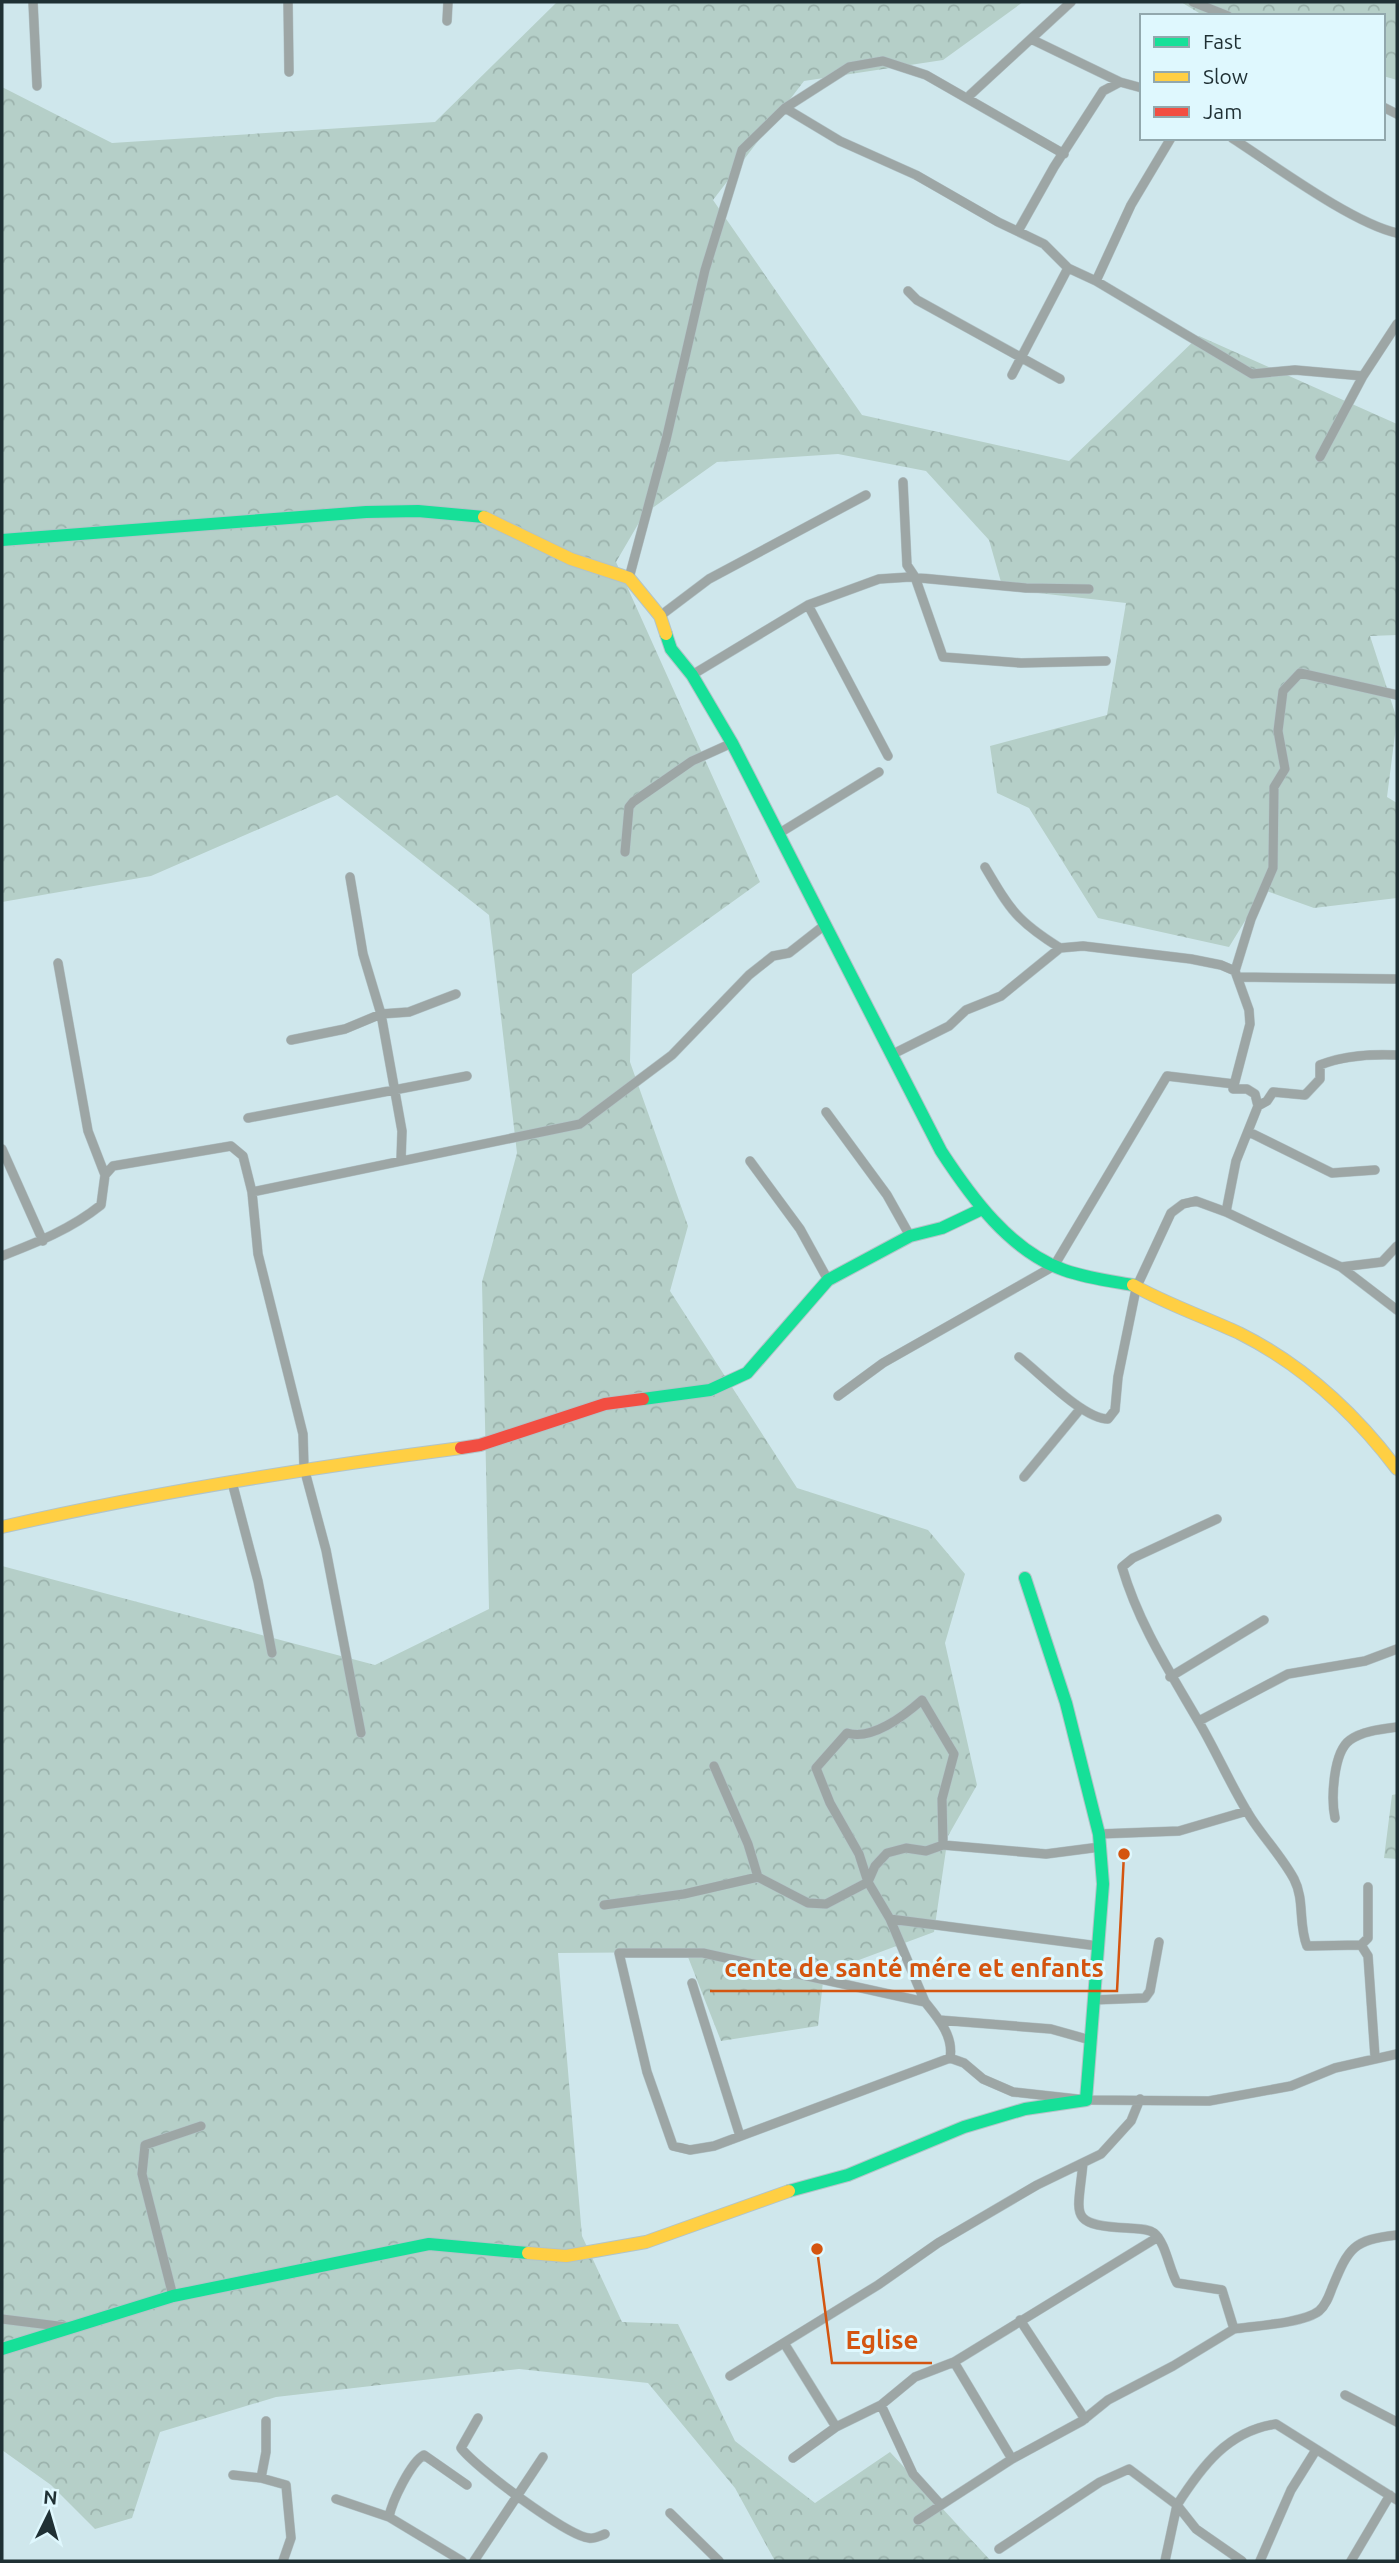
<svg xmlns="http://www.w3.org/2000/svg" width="1399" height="2563" font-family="Ubuntu,sans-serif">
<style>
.forest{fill:url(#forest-crowns)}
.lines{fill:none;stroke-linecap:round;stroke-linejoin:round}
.street-casing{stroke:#b2c4c8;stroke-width:10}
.fast-casing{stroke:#b2c4c8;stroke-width:14}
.slow-casing{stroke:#b2c4c8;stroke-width:14}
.jam-casing{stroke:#b2c4c8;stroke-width:14}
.street{stroke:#9da6a5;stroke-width:9}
.fast{stroke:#16e098;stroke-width:12}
.slow{stroke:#ffcf43;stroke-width:12}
.jam{stroke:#f24e42;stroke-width:12}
.leader{fill:none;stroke:#d45510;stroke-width:2.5}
.callout-dot{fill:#d45510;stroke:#dff8fe;stroke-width:2.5}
.callout-label{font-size:26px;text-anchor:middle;font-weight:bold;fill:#d45510;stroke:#dff8fe;stroke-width:6;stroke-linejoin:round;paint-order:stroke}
</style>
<defs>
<pattern id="forest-crowns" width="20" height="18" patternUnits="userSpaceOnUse" patternTransform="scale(1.75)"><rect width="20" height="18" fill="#b5cfc8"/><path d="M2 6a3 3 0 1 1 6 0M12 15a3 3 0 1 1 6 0" fill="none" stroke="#9bb2ac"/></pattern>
</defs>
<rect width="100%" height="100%" fill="#cfe7ec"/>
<path class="forest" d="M557,2H1023L943,60L804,81L713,200L862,415L1069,461L1199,336L1397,424V635L1370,636L1397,719L1387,797L1397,803V898L1314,908L1264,890L1229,947L1098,918L1029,808L997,793L990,746L1107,715L1126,603L1003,589L989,540L926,471L838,454L717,462L644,514L616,562L760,882L632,974L630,1062L688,1226L670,1291L797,1488L928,1530L965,1574L945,1643L977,1785L948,1836L934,1932L824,1973L818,2026L721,2041L686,1952L558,1953L582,2236L622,2322L678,2324L735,2441L815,2503L890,2452L991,2561H775L735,2488L648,2383L519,2369L276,2397L160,2432L132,2518L95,2529L51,2485L2,2450V1566L375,1665L489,1609L482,1282L517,1153L489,915L337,795L151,876L2,902V87L112,143L435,122Z
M1181,2H1397V80L1383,76V16H1204Z
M1397,1794V1859L1384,1858L1392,1795Z"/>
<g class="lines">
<g class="street-casing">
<path id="street" d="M33,2L37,86
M288,2L289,72
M1193,2L1228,16
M447,21L448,2
M1031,39L1120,82
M970,95L1071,2
M1383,107L1397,114
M785,108L840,141L916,175L998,222L1044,244L1068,268L1096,281L1252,374L1295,370L1363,376
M1232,138C1274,165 1352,223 1397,233
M1018,231L1054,167L1103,91L1120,82L1142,88
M1096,281L1131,205L1171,138
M908,291L917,300L1060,379
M1012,375L1068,268
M1320,457L1363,376L1397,324
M903,482L907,565L915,577L943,657L1021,663L1106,661
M629,578L666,440L705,270L742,150L785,108L849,67L883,61L926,75L1064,154
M808,605L888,756
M660,616L709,579L866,495
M692,675L808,605L879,579L910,577L1026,588L1089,589
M778,834L879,772
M625,852L629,807L633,802L692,761L732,743
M985,867C1011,911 1017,921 1060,948
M350,877L363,954L381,1014L402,1131L401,1160
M58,963L88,1131L105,1175
M1235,971L1251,919L1273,868L1274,787L1285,769L1278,731L1283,691L1300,673L1397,695
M1238,977L1397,979
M291,1040L345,1029L381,1014L409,1012L456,994
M891,1055L949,1026L966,1010L1001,996L1060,948L1083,946L1191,959L1221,965L1235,971L1249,1010L1250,1024L1233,1089H1247L1255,1094L1258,1106
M826,1112L887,1195L910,1236
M248,1118L467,1076
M1249,1132L1332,1173L1375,1170
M2,1149L43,1241
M750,1161L800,1229L828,1280
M252,1192L580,1124L672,1055L749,975L773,956L789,953L826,924
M1226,1212L1236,1161L1258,1106L1267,1101L1273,1092L1305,1095L1320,1079V1065C1345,1055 1371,1054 1397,1055
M2,1256C38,1242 71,1229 101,1205L105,1175L113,1166L231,1146L243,1156L252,1192L258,1254L303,1434L304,1468L326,1550L361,1733
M1341,1267L1382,1262L1397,1246
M1137,1286L1171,1213L1183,1204L1196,1201L1226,1212L1341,1267L1397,1310
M1019,1357C1040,1373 1083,1419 1108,1419L1115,1410L1118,1377L1136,1289
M838,1396L883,1363L1054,1266L1167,1076L1234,1084
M1024,1477L1081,1408
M232,1482L258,1581L272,1653
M1217,1519L1133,1558L1122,1567C1139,1625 1170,1672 1200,1724C1218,1755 1232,1788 1251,1818C1264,1838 1282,1857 1294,1879C1305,1900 1298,1924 1307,1946L1361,1945
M1170,1677L1264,1620
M1199,1721L1288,1674L1365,1661L1397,1649
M714,1766L748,1844L758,1877L808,1903L826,1904L868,1882L875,1866L887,1853L906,1848L926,1851L943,1845L1046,1854L1100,1847
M1335,1818C1331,1799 1333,1752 1350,1740C1362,1731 1382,1729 1397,1727
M1099,1834L1179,1831L1247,1811
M604,1905L684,1894L758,1877
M890,1919L1098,1946
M1361,1945L1368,1956L1375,2057
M1361,1945L1368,1938V1887
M692,1983L740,2136
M1093,2000L1145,1998L1150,1991L1159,1942
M925,2002L890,1919L868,1882L859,1854L830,1803L816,1768L847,1733C871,1741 904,1716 922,1700L954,1754L942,1799L943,1845
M939,2020L1051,2029L1090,2040
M950,2058C954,2036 938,2018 925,2002L703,1953H619L647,2072L673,2146L690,2150L714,2146L950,2058L964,2063L983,2079L1013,2092L1086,2100L1209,2101L1291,2086L1335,2068L1397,2054
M1083,2163C1078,2216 1067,2225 1127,2228C1136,2229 1147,2228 1154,2233C1166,2243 1169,2269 1177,2283L1222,2290L1234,2329C1254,2326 1304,2323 1319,2311C1326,2305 1329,2296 1332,2288C1349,2247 1353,2240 1397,2235
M173,2296L142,2174L145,2145L201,2126
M2,2319L66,2327
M1020,2320L1085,2419
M784,2343L836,2427
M954,2362L1012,2459
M730,2376L878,2285L938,2243L1037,2185L1101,2154L1131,2121L1140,2099
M1345,2395L1397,2422
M881,2405L913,2474L941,2505
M478,2418L461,2448C475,2467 567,2536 589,2538C595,2539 600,2536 605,2534
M793,2458L836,2427L881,2405L915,2377L954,2362L1158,2237
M233,2475L261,2478L286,2485L291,2538L283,2561
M261,2478L266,2452V2421
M336,2499L389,2517
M670,2513L719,2561
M918,2520L1012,2459L1082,2421L1108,2400L1173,2366L1234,2329
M999,2549L1100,2482L1129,2469L1177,2505C1202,2466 1228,2431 1276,2424L1397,2500
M462,2561L389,2517C392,2501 411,2462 424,2455L467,2485
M474,2561L543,2457
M1165,2561L1177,2505L1196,2529L1242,2561
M1260,2561L1291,2490L1316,2450
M1351,2561L1390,2495"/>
</g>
<g class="fast-casing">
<path id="fast" d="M2,540L366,512L418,511L484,517
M666,634L671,649L692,675L732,743L941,1151C971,1197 1010,1251 1064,1270C1086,1278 1110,1281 1133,1285
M643,1399L710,1390L747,1373L828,1280L910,1236L942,1228L982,1209
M789,2191L848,2175L964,2127L1025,2109L1086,2100L1103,1884L1099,1834L1066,1703L1025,1578
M2,2349L173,2296L429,2244L528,2253"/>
</g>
<g class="slow-casing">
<path id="slow" d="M484,517L571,559L629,578L660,616L666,634
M1133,1285C1162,1302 1204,1317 1239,1333C1303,1365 1354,1412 1397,1469
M2,1527C154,1492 306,1468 461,1448
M528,2253L566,2256L646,2242L789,2191"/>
</g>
<g class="jam-casing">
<path id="jam" d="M461,1448L480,1445L605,1404L643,1399"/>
</g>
<use href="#street" class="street"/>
<use href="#fast" class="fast"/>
<use href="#slow" class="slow"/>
<use href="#jam" class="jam"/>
</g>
<path class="leader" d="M1124 1854L1117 1991H710M817 2249L832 2363H932"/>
<g class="callout-dot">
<circle cx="1124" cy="1854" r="7"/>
<circle cx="817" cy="2249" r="7"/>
</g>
<g class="callout-label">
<text x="914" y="1977">cente de santé mére et enfants</text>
<text x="882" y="2349">Eglise</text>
</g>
<rect width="1399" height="2563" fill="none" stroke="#1f3034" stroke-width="7"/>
<rect x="1140" y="14" width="245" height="126" fill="#dff8fe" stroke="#92a8ad" stroke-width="2"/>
<rect x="1154" y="37" width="35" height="10" fill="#16e098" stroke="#92a8ad" stroke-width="2"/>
<text x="1203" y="49" font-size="21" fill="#1f3034">Fast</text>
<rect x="1154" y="72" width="35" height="10" fill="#ffcf43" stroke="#92a8ad" stroke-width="2"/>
<text x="1203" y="84" font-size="21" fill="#1f3034">Slow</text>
<rect x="1154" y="107" width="35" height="10" fill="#f24e42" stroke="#92a8ad" stroke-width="2"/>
<text x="1203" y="119" font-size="21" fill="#1f3034">Jam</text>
<g transform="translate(49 2514) rotate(5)" stroke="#dff8fe" stroke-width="5" paint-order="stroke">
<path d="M0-5L12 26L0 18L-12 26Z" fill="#1f3034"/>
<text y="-10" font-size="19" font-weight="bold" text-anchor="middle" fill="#1f3034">N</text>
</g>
</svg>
